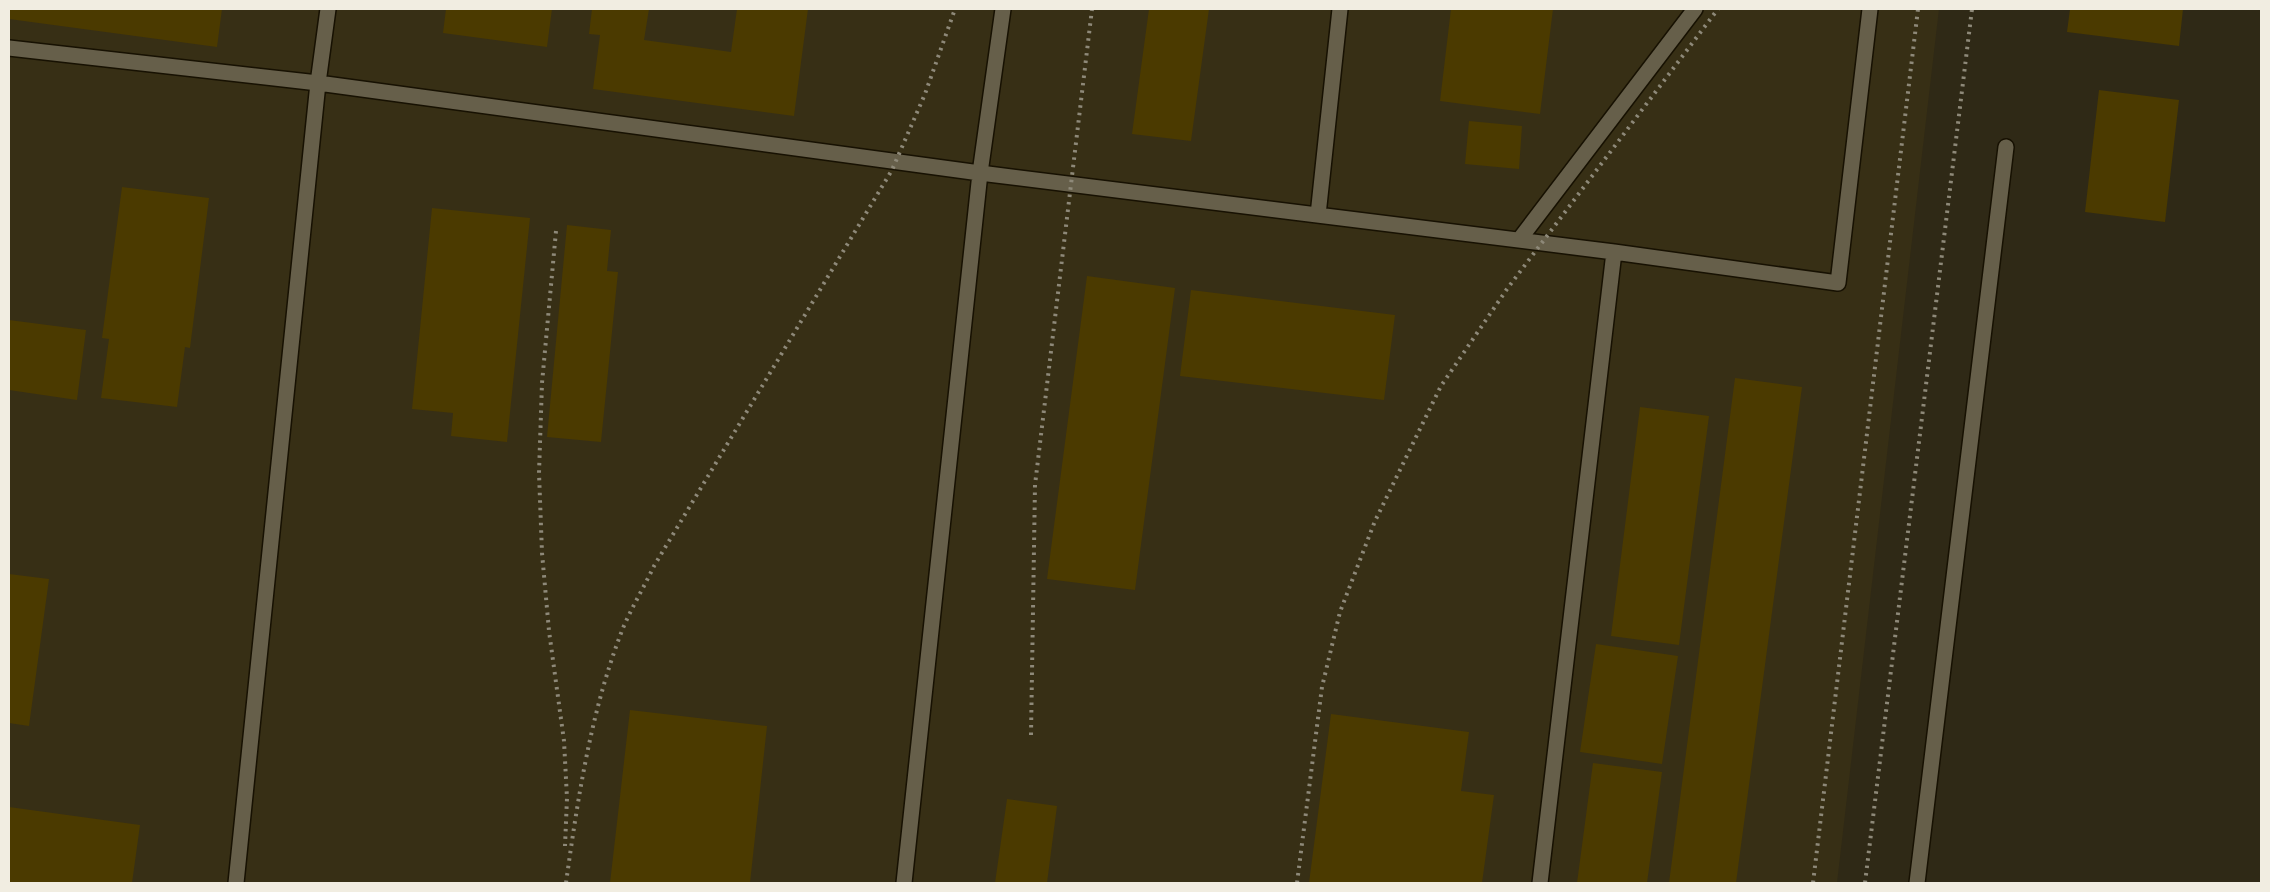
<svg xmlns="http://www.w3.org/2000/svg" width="2270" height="892" font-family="'PT Sans',sans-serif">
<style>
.built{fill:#372f15}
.building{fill:#4b3a00}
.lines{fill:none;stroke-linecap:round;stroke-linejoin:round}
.lane-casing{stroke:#171102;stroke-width:18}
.lane{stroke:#665f4a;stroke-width:15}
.rail{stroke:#8e8979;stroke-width:4;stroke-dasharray:2.5 5;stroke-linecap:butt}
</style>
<rect width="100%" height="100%" fill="#2f2916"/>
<path class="built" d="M9,9H1939L1837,883H9Z"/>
<path class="building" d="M9,9H222L217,47L9,19Z
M446,9H552L547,47L443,33Z
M592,9H649L644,40L731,52L737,9H808L794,116L593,89L600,35L589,34Z
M1149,9H1209L1191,141L1132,134Z
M1451,9H1553L1540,114L1440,101Z
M2070,9H2183L2179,46L2067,32Z
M2099,90L2179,100L2165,222L2085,212Z
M1469,121L1522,126L1519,169L1465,164Z
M122,187L209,198L190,348L185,347L177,407L101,398L109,339L102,338Z
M432,208L530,218L507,442L451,436L453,413L412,409Z
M567,225L611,230L607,271L618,272L601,442L547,437Z
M1087,276L1175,288L1135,590L1047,579Z
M1191,290L1395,315L1384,400L1180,376Z
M9,320L86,330L77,400L9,390Z
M1735,378L1802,387L1736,883H1669Z
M1640,407L1709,416L1679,645L1611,636Z
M9,574L49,579L29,726L9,723Z
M1596,644L1678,656L1662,764L1580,752Z
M630,710L767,726L750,883H610Z
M1331,714L1469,732L1461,791L1494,795L1482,883H1309Z
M1593,763L1662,772L1647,883H1577Z
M1007,799L1057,806L1047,883H995Z
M9,807L140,825L132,883H9Z"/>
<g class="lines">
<g class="lane-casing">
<path id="lane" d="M9,48L318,83L980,173L1614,252L1838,283L1870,9
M1318,215L1340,9
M1519,240L1695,9
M236,883L318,83L328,9
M904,883L980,173L1003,9
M1540,883L1614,252
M1917,883L2006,147"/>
</g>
<use href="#lane" class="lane"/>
<path class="rail" d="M556,231L542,383L539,473L542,553L549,631L564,741L567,798L565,846
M1031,735L1035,485L1092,9
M566,883C578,797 591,710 623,628C632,607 644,587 654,566L892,170L925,94L955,9
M1297,883L1322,687L1340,612L1375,521L1441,386L1507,289L1718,9
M1813,883L1918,9
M1865,883L1972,9"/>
</g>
<rect width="2270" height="892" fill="none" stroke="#f1ede1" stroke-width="20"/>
</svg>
